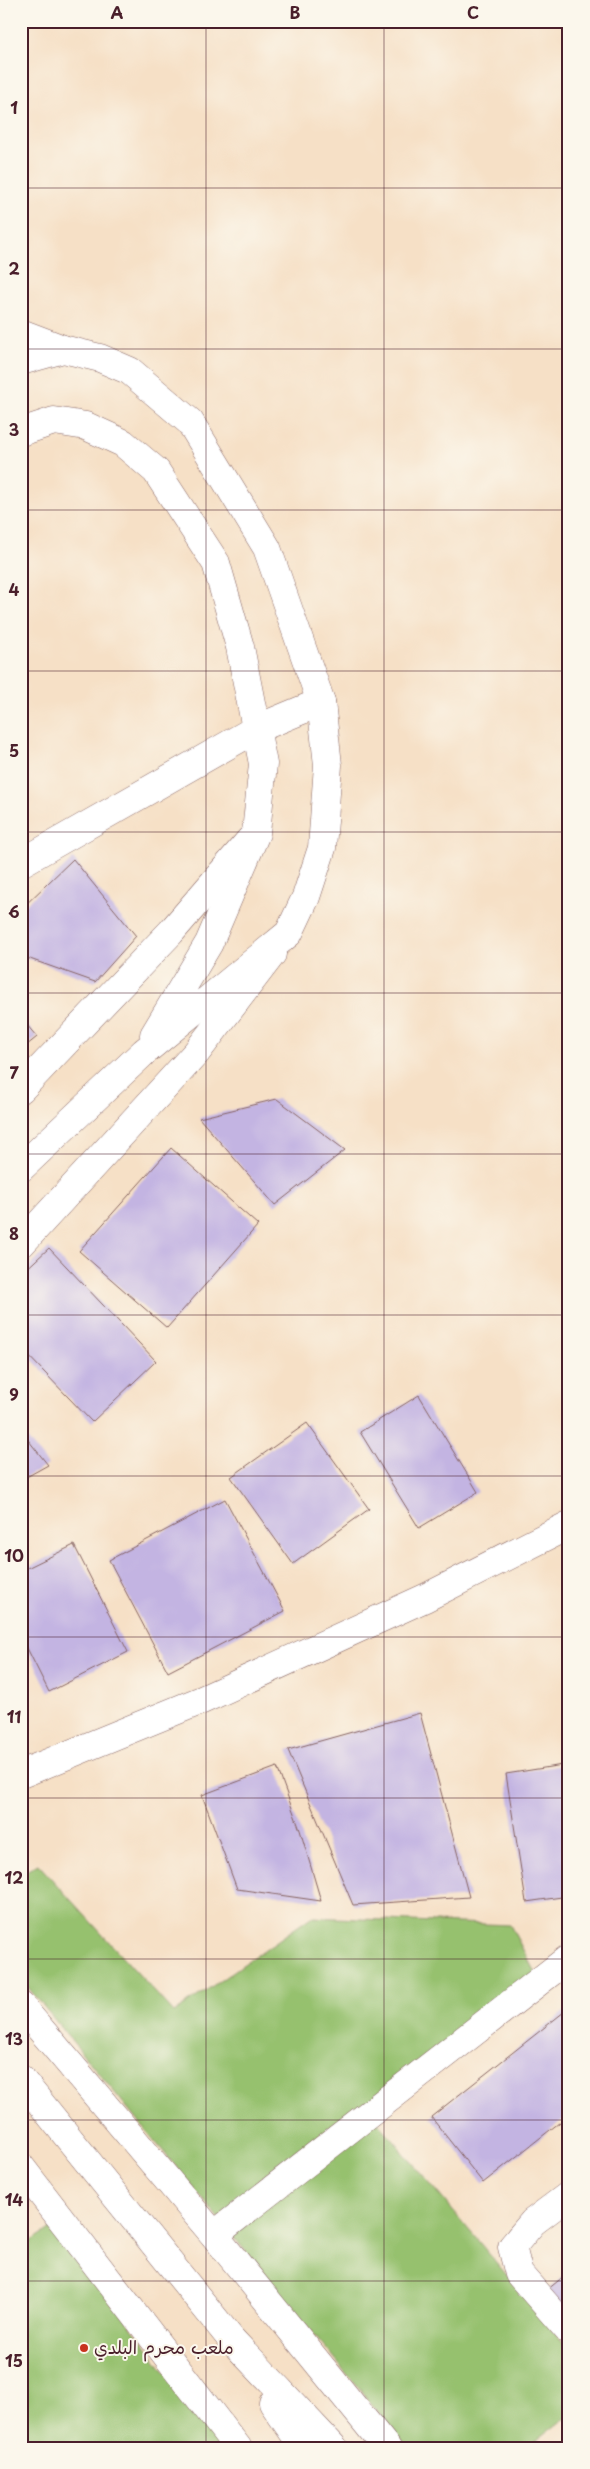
<svg xmlns="http://www.w3.org/2000/svg" width="590" height="2469" font-family="'Playpen Sans','Playpen Sans Arabic',sans-serif">
<style>
.green{fill:#96c16e;stroke:#70704c}
.building{fill:#c3b4e2}
.lines{fill:none;stroke-linecap:round;stroke-linejoin:round}
.street-casing{stroke:#866361;stroke-width:29}
.secondary-casing{stroke:#866361;stroke-width:29}
.street{stroke:#fff;stroke-width:28}
.secondary{stroke:#fff;stroke-width:28}
.grid{fill:none;stroke:#4a1f2b;stroke-width:1;stroke-opacity:0.55}
.poi-dot{fill:#c8321e;stroke:#fbf7ec;stroke-width:2}
.labels{text-anchor:middle;stroke-width:4;stroke-linejoin:round;paint-order:stroke}
.poi-label{font-size:18px;fill:#4a1f2b;stroke:#fbf7ec;text-anchor:start}
.neatline{fill:none;stroke:#4a1f2b;stroke-width:2}
.grid-label{font-size:16px;text-anchor:middle;font-weight:bold;fill:#4a1f2b}
</style>
<rect width="100%" height="100%" fill="#fbf7ec"/>
<filter id="ink" filterUnits="userSpaceOnUse"><feTurbulence type="fractalNoise" baseFrequency=".02" numOctaves="2"/><feDisplacementMap in="SourceGraphic" scale="10" xChannelSelector="R" yChannelSelector="G"/><feConvolveMatrix kernelMatrix="1 2 1 2 8 2 1 2 1" color-interpolation-filters="sRGB"/></filter>
<filter id="wash" filterUnits="userSpaceOnUse"><feTurbulence type="fractalNoise" baseFrequency=".0096" numOctaves="4" result="noise"/><feDisplacementMap in="SourceGraphic" scale="20" xChannelSelector="R" yChannelSelector="G"/><feGaussianBlur stdDeviation="1.12" result="paint"/><feColorMatrix in="noise" values="0 0 0 0 0 0 0 0 0 0 0 0 0 0 0 0 0 1.4 0 .05"/><feComposite in="paint" operator="in"/></filter>
<g filter="url(#wash)">
<rect width="100%" height="100%" fill="#f6e0c6"/>
<path class="green" d="M38,1864L174,2013L311,1917L510,1925L543,1988L373,2116L569,2349V2415L527,2448H408L21,1979V1874Z
M56,2225L222,2448H21V2248Z"/>
<g id="blocks">
<path class="building" d="M73,859L136,936L95,982L27,958L21,942V909Z
M21,1018L37,1037L21,1050Z
M277,1099L345,1150L275,1205L199,1118Z
M171,1148L258,1225L167,1328L79,1251Z
M49,1248L156,1361L92,1422L21,1348V1274Z
M419,1395L478,1492L419,1528L360,1432Z
M307,1423L369,1509L293,1564L231,1477Z
M21,1431L48,1465L21,1480Z
M225,1499L285,1611L168,1672L109,1560Z
M74,1545L128,1652L49,1692L21,1636V1571Z
M420,1713L469,1897L353,1905L288,1750Z
M569,1764V1896L526,1902L506,1774Z
M277,1767L300,1830L321,1901L237,1889L202,1795Z
M569,2008V2115L483,2183L431,2117Z
M569,2272V2314L547,2290Z"/>
</g>
</g>
<g filter="url(#ink)">
<use href="#blocks" fill-opacity="0" stroke="#866361" stroke-width="1"/>
<g class="lines">
<g class="street-casing">
<path id="street" d="M21,333L63,349
M21,863L256,729L321,702
M21,1089L171,932L250,840
M21,1244L196,1053L272,954
M21,1774L202,1700L425,1598L569,1525
M21,2006L214,2235L387,2448
M21,2167L238,2448
M569,2195L533,2222L512,2247L519,2274L569,2331
M214,2235L569,1958"/>
</g>
<g class="secondary-casing">
<path id="secondary" d="M21,361L63,349L100,358L130,371L190,422L267,548L321,702L328,765L322,848L306,897L289,933L144,1052L21,1168
M21,432L54,421L86,426L123,443L156,471L216,563L240,647L263,764L256,833L209,943L154,1035
M21,2079L231,2339L334,2448
M273,2403L304,2448"/>
</g>
<use href="#street" class="street"/>
<use href="#secondary" class="secondary"/>
</g>
</g>
<path class="grid" d="M206,21V2448M384,21V2448M21,188H569M21,349H569M21,510H569M21,671H569M21,832H569M21,993H569M21,1154H569M21,1315H569M21,1476H569M21,1637H569M21,1798H569M21,1959H569M21,2120H569M21,2281H569"/>
<circle class="poi-dot" cx="84" cy="2348" r="5"/>
<g class="labels">
<g class="poi-label">
<text x="94" y="2354">ملعب محرم البلدي</text>
</g>
</g>
<rect width="590" height="2469" fill="none" stroke="#fbf7ec" stroke-width="55"/>
<rect x="28" y="28" width="534" height="2414" class="neatline"/>
<g class="grid-label">
<text x="117" y="19">A</text>
<text x="295" y="19">B</text>
<text x="473" y="19">C</text>
<text x="14" y="114">1</text>
<text x="14" y="275">2</text>
<text x="14" y="436">3</text>
<text x="14" y="596">4</text>
<text x="14" y="757">5</text>
<text x="14" y="918">6</text>
<text x="14" y="1079">7</text>
<text x="14" y="1240">8</text>
<text x="14" y="1401">9</text>
<text x="14" y="1562">10</text>
<text x="14" y="1723">11</text>
<text x="14" y="1884">12</text>
<text x="14" y="2045">13</text>
<text x="14" y="2206">14</text>
<text x="14" y="2367">15</text>
</g>
</svg>
